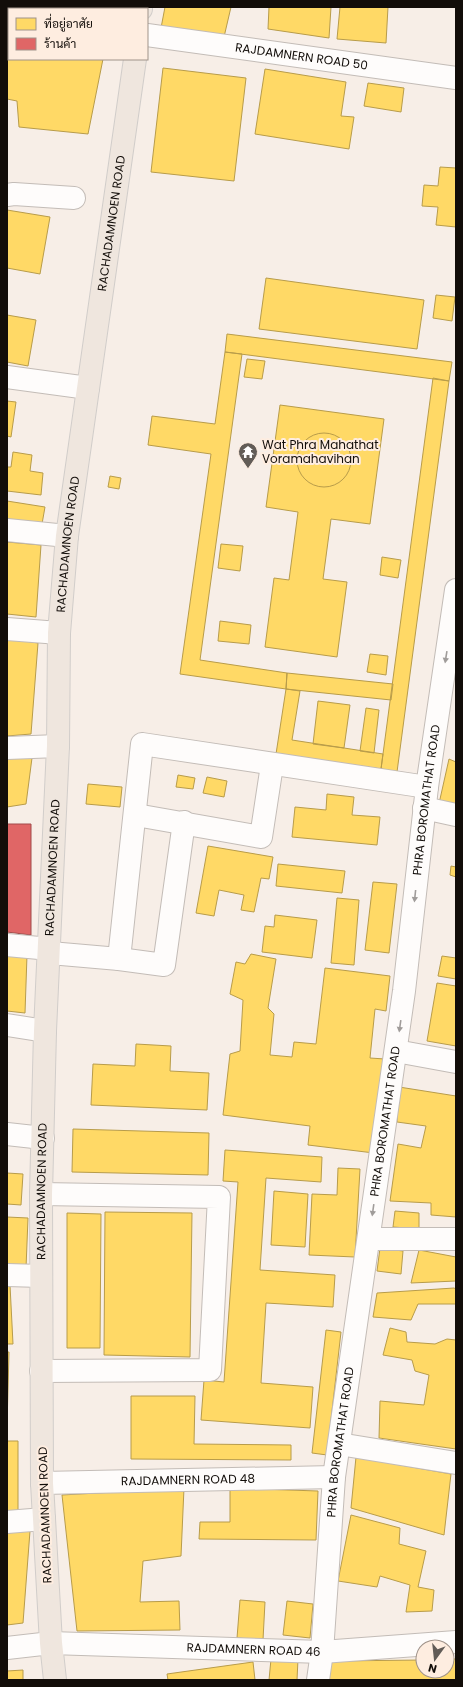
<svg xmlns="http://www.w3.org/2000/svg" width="463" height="1687" font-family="Poppins,Sarabun,sans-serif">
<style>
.homes{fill:#ffd966;stroke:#b89c4a}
.shops{fill:#e06666;stroke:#a24b4a}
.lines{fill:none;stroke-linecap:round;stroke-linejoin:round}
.minor-casing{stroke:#c3bcb7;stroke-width:24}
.major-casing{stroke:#d1cdca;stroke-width:24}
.minor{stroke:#fefcfb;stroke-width:22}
.major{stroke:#efe6de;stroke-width:22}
.oneway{fill:#a09c9a}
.labels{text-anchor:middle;stroke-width:4;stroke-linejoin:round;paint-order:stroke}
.street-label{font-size:12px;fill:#120d09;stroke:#feede0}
.poi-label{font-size:12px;fill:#120d09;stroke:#feede0;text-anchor:start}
</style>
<rect width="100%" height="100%" fill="#f7eee7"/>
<path class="homes" d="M165,7H231L224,37L161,28Z
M269,7H331L329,38L268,29Z
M340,7H388L386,43L337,39Z
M7,49H9V59H103L88,134L19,127L17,101L7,99Z
M163,68L246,78L234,181L151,172Z
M265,69L346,82L341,116L354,117L349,149L255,134Z
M368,83L404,88L401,112L364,106Z
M440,167L456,168V227L436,225L438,207L422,206L424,185L438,186Z
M7,210L50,217L40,274L7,268Z
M266,278L424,300L417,349L259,329Z
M436,295L455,297L452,321L433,318Z
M7,315L36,320L28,366L7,362Z
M227,334L452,362L449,381L225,352Z
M225,352L242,354L200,660L287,673L286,689L180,674L211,454L148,445L152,416L215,424Z
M247,359L265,361L262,379L244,377Z
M433,378L449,381L397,772L381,769Z
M7,401L16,402L11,437L7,436Z
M280,405L384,419L370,524L331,519L323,579L347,582L337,657L265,647L274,578L289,580L298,512L266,507Z
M297 460a27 27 0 1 1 54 0a27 27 0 1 1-54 0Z
M13,452L32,455L30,471L43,473L41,495L7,491V467H11Z
M110,476L121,478L119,489L108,487Z
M7,501L45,507L42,524L7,520Z
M7,542L41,545L36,617L7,614Z
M221,544L243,546L240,571L218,568Z
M382,557L401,560L398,578L380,575Z
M220,621L251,625L249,644L218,641Z
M7,638L38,643L31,734L7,736Z
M370,654L388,656L386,675L367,672Z
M287,673L393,684L391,700L286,689Z
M286,689L300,691L292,740L383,754L381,769L276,754Z
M318,701L350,705L344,748L313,744Z
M366,708L379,710L374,753L360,751Z
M7,758H32L26,804L7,807Z
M449,759L456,762V810L438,808Z
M178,775L195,778L193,789L176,787Z
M207,777L227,781L224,797L203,793Z
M88,784L122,787L120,807L86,804Z
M327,794L354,797L352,815L380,817L377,845L292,837L295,807L326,810Z
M208,846L273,857L269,879L261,878L254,912L241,910L244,895L219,890L214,916L196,913Z
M278,864L345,871L342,893L276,886Z
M451,866L456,867V877L450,875Z
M373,882L397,884L389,953L365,950Z
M337,898L359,900L354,965L331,963Z
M275,915L317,920L312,958L262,952L265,926L274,927Z
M7,952L27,955L25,1013L7,1011Z
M251,954L276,959L268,1008L274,1014L270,1055L292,1057L294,1042L316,1044L325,968L390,976L386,1011L375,1009L370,1058L385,1059L374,1153L308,1145L310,1126L223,1115L230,1054L240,1051L243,1000L230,994L236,962L245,964Z
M442,956L456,958V979L438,976Z
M437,983L456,986V1046L427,1041Z
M136,1044L171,1046L170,1071L209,1073L207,1110L91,1105L93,1064L135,1066Z
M399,1087L456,1096V1217L431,1215V1203L390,1201L398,1144L421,1148L426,1126L397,1122Z
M73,1129L209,1133L208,1175L72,1172Z
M225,1150L322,1157L321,1182L266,1178L260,1270L335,1275L333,1307L266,1303L261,1383L313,1387L310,1428L201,1420L204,1380L224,1382L238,1182L223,1181Z
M338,1168L360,1169L355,1257L309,1255L312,1194L337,1195Z
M7,1173L23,1174L21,1205L7,1204Z
M274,1191L308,1194L305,1247L271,1245Z
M395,1211L419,1213V1229L393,1227Z
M105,1212L192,1213L190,1357L104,1355Z
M67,1213L101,1214L100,1348H67Z
M7,1217L28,1218L26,1268L7,1267Z
M380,1248L403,1251L401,1274L377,1271Z
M419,1250L456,1257V1281L411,1283Z
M7,1285H10L13,1344H7Z
M454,1288L456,1289V1304H418L411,1320L373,1317L377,1293Z
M390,1328L406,1332L407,1342L435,1344L447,1339L456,1340V1449L379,1438L380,1401L424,1405L429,1375L415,1371L412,1360L383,1355Z
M326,1330L341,1332L327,1455L312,1453Z
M7,1352H9L7,1426Z
M131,1396H195L194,1444L291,1445V1460L131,1459Z
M7,1441H18V1513L7,1514Z
M356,1457L451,1474L444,1535L351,1508Z
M184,1488L181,1556L143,1561L140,1602L179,1601L180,1630L77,1631L62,1495Z
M230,1488L318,1491L316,1540L199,1539L200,1522H230Z
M351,1515L400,1528L399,1544L426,1551L418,1587L434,1590L432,1611L406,1612L410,1585L380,1576L377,1587L338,1581Z
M30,1531L23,1623L7,1625V1533Z
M240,1600L265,1602L263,1640L237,1638Z
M287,1601L313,1604L310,1638L283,1635Z
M271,1659H298L297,1680H269Z
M447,1659H456V1680H328L330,1661L423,1660V1671H447Z
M253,1662L255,1680H168L167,1674Z
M23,1670V1680H7V1671Z"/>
<path class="shops" d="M7,824H31V935L7,932Z"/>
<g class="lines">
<g class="minor-casing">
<g id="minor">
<path d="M7,34H9"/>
<path id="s1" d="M147,35L456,78"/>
<path d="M7,195L14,194L74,198"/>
<path d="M7,377L88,388"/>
<path d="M7,530L67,536"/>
<path d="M7,629L59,633"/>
<path d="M7,748L58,746"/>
<path d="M424,808L456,815"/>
<path d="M136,815L261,837L272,765"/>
<path d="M7,945L50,949"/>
<path d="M50,953L119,959L142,744L427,787"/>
<path d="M119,959L164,965L184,822"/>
<path d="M7,1025L45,1031"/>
<path d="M396,1051L456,1062"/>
<path d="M7,1134L43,1138"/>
<path d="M41,1194L219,1197L210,1370L41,1371"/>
<path d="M369,1239H456"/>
<path d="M7,1275L41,1276"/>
<path d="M339,1444L456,1463"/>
<path id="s2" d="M42,1483L334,1477"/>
<path d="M7,1522L44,1519"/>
<path id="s3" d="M7,1648L51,1643L322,1652L456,1642"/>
<path id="s4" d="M318,1680L322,1652L334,1477L404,991L427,787L456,590"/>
</g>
</g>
<g class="major-casing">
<g id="major">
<path d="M141,9V7"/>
<path id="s5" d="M55,1680L51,1643L42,1483L41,1194L45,1031L58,746L59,633L67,536L135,59"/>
</g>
</g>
<use href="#minor" class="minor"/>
<use href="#major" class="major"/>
</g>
<defs><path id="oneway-solid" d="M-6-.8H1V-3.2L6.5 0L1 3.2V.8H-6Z"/></defs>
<g class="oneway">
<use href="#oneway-solid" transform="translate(446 657) rotate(99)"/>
<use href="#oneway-solid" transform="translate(415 896) rotate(96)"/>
<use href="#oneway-solid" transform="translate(400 1026) rotate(98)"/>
<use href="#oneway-solid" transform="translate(373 1210) rotate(98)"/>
</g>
<defs>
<g id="temple-pin" transform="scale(1)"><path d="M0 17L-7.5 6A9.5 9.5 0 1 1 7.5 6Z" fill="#625c57" stroke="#feede0"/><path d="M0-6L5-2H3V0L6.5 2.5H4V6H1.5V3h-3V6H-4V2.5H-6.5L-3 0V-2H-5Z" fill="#fff"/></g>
</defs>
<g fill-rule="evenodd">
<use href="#temple-pin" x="248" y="452"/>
</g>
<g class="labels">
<g class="street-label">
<text dy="4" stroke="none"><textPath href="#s1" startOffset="156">RAJDAMNERN ROAD 50</textPath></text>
<text dy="4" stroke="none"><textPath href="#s5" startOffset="1461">RACHADAMNOEN ROAD</textPath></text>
<text dy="4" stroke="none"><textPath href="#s5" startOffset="1137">RACHADAMNOEN ROAD</textPath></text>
<text dy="4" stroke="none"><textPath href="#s4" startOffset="887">PHRA BOROMATHAT ROAD</textPath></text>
<text dy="4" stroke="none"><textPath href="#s5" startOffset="813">RACHADAMNOEN ROAD</textPath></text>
<text dy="4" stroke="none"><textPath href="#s4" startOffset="563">PHRA BOROMATHAT ROAD</textPath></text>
<text dy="4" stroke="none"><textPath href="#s5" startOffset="489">RACHADAMNOEN ROAD</textPath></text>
<text dy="4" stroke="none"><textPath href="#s4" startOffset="239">PHRA BOROMATHAT ROAD</textPath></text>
<text dy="4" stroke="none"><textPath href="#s2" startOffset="146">RAJDAMNERN ROAD 48</textPath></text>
<text transform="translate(45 1515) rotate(-92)" y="4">RACHADAMNOEN ROAD</text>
<text dy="4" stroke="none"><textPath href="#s3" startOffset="247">RAJDAMNERN ROAD 46</textPath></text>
</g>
<g class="poi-label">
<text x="262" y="449">Wat Phra Mahathat<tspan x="262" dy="14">Voramahavihan</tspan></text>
</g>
</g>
<rect width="463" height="1687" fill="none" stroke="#120d09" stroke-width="16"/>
<rect x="8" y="8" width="140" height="52" fill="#feede0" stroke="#a0938a"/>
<rect x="16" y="18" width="20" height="12" fill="#ffd966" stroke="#a0938a"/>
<text x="44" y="28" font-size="12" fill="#120d09">ที่อยู่อาศัย</text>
<rect x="16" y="38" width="20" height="12" fill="#e06666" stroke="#a0938a"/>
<text x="44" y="48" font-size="12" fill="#120d09">ร้านค้า</text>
<g transform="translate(435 1659) rotate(195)"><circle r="19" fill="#feede0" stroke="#a0938a"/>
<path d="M0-3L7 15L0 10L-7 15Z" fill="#625c57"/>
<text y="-6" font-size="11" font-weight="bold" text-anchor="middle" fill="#120d09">N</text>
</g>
</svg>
